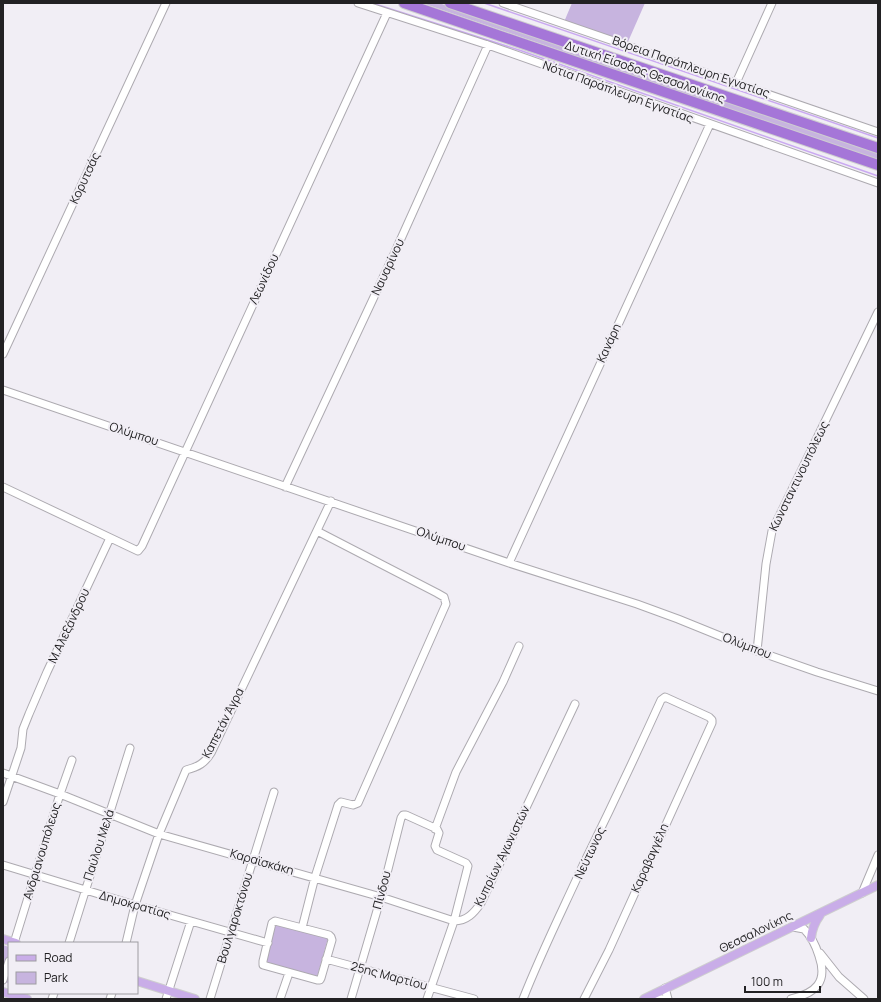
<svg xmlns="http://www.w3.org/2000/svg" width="881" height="1002" font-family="Manrope,sans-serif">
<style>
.green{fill:#c7b4df}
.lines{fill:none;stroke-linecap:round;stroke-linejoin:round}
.stream{stroke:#caa9f1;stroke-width:1.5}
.minor-casing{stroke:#adaab0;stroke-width:9}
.major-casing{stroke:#cececf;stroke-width:10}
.highway-casing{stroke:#cececf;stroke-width:12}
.minor{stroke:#fff;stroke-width:7}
.major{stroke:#c9ade8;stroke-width:8}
.highway{stroke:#a576d8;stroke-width:10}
.labels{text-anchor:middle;stroke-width:4;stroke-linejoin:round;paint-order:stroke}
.street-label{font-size:12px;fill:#222123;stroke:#f1eef5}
</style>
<rect width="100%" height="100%" fill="#f1eef5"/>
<path class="green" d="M422,3H439L878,153V160Z
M572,3H645L627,44L564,22Z
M276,924L328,938L317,977L265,963Z
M3,945L9,947V983L3,982Z"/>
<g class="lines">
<path class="stream" d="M372,3L522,51L878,176
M484,3L878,138"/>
<g class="minor-casing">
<path id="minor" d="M358,3L488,45L878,183
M503,3L878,132
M736,83L772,3
M3,354L166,3
M3,390L509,563L637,604L678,619L757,651L817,672L878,691
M3,487L138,551L142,546L387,13
M285,487L395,252L488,45
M509,563L710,124
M757,651L766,564L772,531L878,312
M3,773L60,794L159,834L381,897L454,921L468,866L466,863L437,850L435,846L439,833L437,829L406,815H403L401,818L381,897L351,999
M3,802L21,748L23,729L29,714L47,672L110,538
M435,829L456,772L503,682L519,646
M3,865L135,905L268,943
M862,893L878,855
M275,921L329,935L331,937L332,940L321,978L320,980H317L263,965V961L272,923Z
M302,928L315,877L338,805L341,802L353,805L358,803L446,604L444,597L437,593L317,531
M14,943L60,794L72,760
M69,943L130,748
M126,943L135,905L159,834L186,770C198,767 205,763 211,753L331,501
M820,953L839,977L864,999
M326,959L474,999
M3,980L9,961
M665,988L668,999
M52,999L54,993
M110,999L112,993
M166,999L191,921
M210,999L274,792
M280,999L289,973
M427,999L454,921C467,921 474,913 481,903L575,704
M523,999C541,953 563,909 583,865C610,810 636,755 661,700L665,697L709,717L712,720V723L609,950L584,999
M651,999H663
M791,999C816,993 828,982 819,956C816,946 811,936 804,929L793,927"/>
</g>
<g class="major-casing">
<path id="major" d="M811,938C812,929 814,923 820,915
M3,939L16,943
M137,981L195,999
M3,992L27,999
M644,999L878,885"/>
</g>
<g class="highway-casing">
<path id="highway" d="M404,3L878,165
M450,3L878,148"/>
</g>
<use href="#minor" class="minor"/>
<use href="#major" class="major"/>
<use href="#highway" class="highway"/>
</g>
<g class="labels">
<g class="street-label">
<text transform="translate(691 67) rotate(19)" y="4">Βόρεια Παράπλευρη Εγνατίας</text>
<text transform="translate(645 72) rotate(19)" y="4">Δυτική Είσοδος Θεσσαλονίκης</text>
<text transform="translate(618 92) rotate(20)" y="4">Νότια Παράπλευρη Εγνατίας</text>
<text transform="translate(85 178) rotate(-65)" y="4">Κορυτσάς</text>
<text transform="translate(388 267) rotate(-65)" y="4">Ναυαρίνου</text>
<text transform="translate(264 279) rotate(-65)" y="4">Λεωνίδου</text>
<text transform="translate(609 343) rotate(-65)" y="4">Κανάρη</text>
<text transform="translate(134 434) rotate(18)" y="4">Ολύμπου</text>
<text transform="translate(799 476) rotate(-64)" y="4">Κωνσταντινουπόλεως</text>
<text transform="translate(441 539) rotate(19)" y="4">Ολύμπου</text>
<text transform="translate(69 626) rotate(-65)" y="4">Μ.Αλεξάνδρου</text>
<text transform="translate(747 646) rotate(21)" y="4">Ολύμπου</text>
<text transform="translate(223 723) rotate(-63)" y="4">Καπετάν Άγρα</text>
<text transform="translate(99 845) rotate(-72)" y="4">Παύλου Μελά</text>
<text transform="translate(42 851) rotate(-73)" y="4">Ανδριανουπόλεως</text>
<text transform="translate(590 853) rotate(-65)" y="4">Νεύτωνος</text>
<text transform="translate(502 856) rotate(-64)" y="4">Κυπρίων Αγωνιστών</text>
<text transform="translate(650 858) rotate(-66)" y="4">Καραβαγγέλη</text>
<text transform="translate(262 862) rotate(16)" y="4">Καραϊσκάκη</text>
<text transform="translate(382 890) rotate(-75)" y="4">Πίνδου</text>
<text transform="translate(135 905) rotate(16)" y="4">Δημοκρατίας</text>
<text transform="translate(235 918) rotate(-73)" y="4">Βουλγαροκτόνου</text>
<text transform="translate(756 932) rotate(-26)" y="4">Θεσσαλονίκης</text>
<text transform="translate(389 976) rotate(15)" y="4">25ης Μαρτίου</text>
</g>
</g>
<rect width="881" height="1002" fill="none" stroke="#222123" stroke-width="8"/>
<rect x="8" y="942" width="130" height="52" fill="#f1eef5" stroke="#9e9ca1"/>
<rect x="16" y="955" width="20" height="6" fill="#c9ade8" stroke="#9e9ca1"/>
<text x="44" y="962" font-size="12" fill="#222123">Road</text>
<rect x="16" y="972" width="20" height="12" fill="#c7b4df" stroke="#9e9ca1"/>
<text x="44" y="982" font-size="12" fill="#222123">Park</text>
<path d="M745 986v6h75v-6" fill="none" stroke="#222123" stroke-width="2"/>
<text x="751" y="986" font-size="12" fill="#222123" stroke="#f1eef5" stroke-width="3" paint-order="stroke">100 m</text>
</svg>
